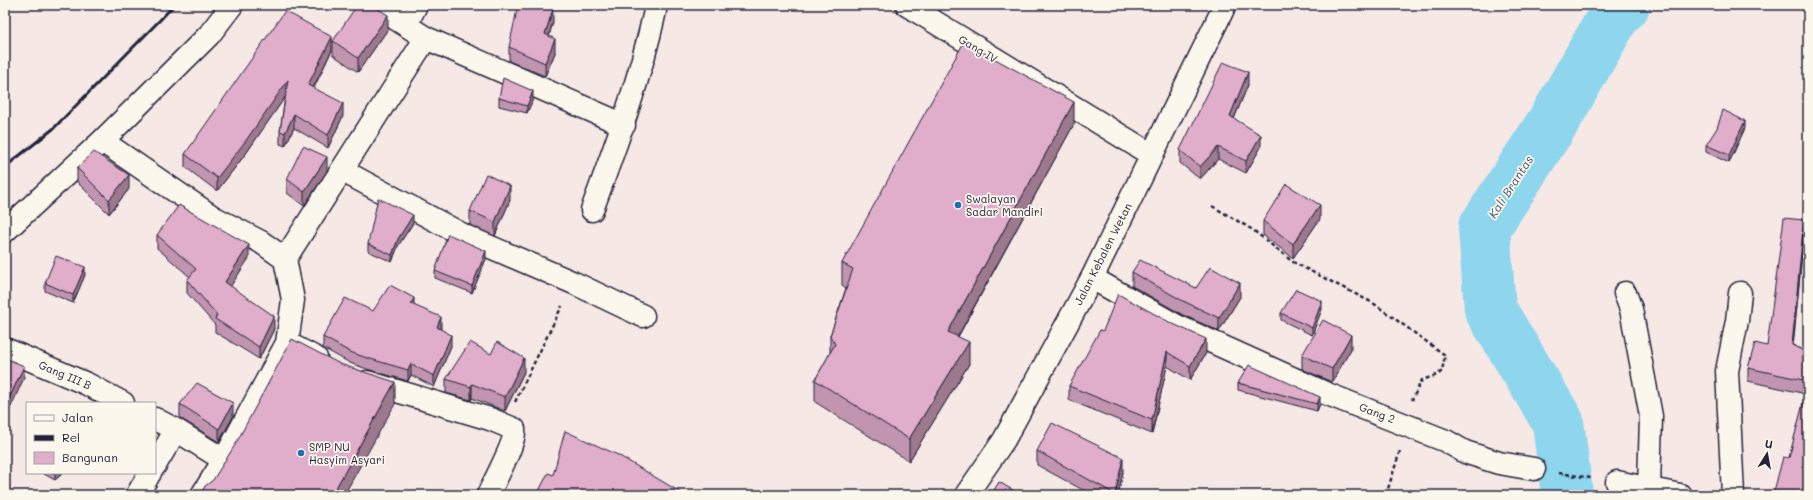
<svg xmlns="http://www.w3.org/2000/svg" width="1813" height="500" font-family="Mali,sans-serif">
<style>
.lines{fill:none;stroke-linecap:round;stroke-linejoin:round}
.river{stroke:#8dd6ee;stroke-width:52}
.minor-casing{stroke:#22223b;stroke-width:25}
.secondary-casing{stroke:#22223b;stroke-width:25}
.path{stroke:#22223b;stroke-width:2.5;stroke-dasharray:4 3;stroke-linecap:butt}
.minor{stroke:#fbf7ec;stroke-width:22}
.secondary{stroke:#fbf7ec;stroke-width:22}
.rail{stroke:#22223b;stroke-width:3}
.wall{fill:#c195af;stroke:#22223b}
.shaded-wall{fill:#9d798e;stroke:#22223b}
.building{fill:#e0adcb;stroke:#22223b}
.poi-dot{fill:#1f6fb2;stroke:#fbf7ec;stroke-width:1.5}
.labels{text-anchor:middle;stroke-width:3.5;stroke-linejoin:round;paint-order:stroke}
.street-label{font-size:11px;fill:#22223b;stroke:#fbf7ec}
.poi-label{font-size:11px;fill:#22223b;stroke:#fbf7ec;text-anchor:start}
.water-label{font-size:12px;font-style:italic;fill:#425871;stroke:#fbf7ec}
</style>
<rect width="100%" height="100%" fill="#f6e8e5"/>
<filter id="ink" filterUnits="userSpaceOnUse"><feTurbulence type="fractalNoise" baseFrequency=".025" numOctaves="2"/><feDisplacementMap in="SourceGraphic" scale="8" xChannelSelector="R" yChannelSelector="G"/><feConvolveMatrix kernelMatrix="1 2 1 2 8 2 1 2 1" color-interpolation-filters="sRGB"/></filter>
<g filter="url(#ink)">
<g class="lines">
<path class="river" d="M1567,495L1558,422L1490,309L1484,228L1555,119L1615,14L1624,5"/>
<g class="minor-casing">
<path id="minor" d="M374,5L426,38L624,125
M907,5L1152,155
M406,25L416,5
M102,141L213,217L261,242L285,259L426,38
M343,171L465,236L574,283L643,316
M592,210C616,145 640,79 655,11
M5,231L102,141L209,35L232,5
M285,259L293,300L287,343
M1092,278L1177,326L1325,393L1446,441L1465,452L1499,463L1534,469
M1625,293L1631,309L1651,416L1649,488
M5,349L87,384L123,403
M367,382L490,419L514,429C517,440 494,482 488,495
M155,419L176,430L224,460L202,495
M224,460L287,343L316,358
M155,465L176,430
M1617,482L1680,495
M137,495L150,473
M1733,495L1727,371L1737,321L1740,293"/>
</g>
<g class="secondary-casing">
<path id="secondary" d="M966,495L1004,440L1092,278L1225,5"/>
</g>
<path class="path" d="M1212,206L1253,230L1293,262L1373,303L1445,355L1442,371L1437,375L1422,380L1412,400
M515,402L562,306
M1559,473L1591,478
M1386,495L1400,451"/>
<use href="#minor" class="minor"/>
<use href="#secondary" class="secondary"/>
<path class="rail" d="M5,167L53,129L160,20L174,5"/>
</g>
<path class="wall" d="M553,22L549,36L555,53L545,76L509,61V47Z
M388,29L358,72L333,55V41Z
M332,50L314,88L343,116L328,148L294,128L285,146L280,144V131L285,97L247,152L217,191L185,167V154Z
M1248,85L1234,119L1261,147L1246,173L1218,159L1200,179L1180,163V150Z
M499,98L533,99L527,113L499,106Z
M1074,124L958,337L969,364L909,461L815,402V380L830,353V336L846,288L842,285V263Z
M1745,128L1729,163L1706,152V145Z
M77,168L129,189L109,214L77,182Z
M327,171L304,206L287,193V179Z
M510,200L495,236L470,225V211Z
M1320,219L1293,258L1263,235V221Z
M413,223L398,246L392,262L368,251V244Z
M1804,233L1793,345L1808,353V495L1789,458L1806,394L1748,381V368L1767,346Z
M157,235L249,258L230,286L274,329L259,359L215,332V325L187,293V280L190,277L157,248Z
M486,259L472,293L435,278V271Z
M1132,272L1196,288L1240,297L1219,331L1183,315L1132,286Z
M85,275L73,303L45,291V283Z
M414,305L441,328V329L451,346L434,387L411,375L408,381L367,369L350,363L323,348V337L373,311Z
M1322,309L1312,335L1281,320V313Z
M1103,331L1206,353L1190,380L1167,366L1152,434L1069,400V386Z
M1351,349L1332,382L1302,369V355Z
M524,372L505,411L472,398L471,400L446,393V379Z
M1238,383L1320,404L1317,411L1238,390Z
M180,404L233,417L219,442L180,418Z
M1037,451L1123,472L1118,495H1092L1037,465Z
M42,473H63L55,480Z"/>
<path class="shaded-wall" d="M553,9V22L545,48V34Z
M388,15V29L358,72V58Z
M332,37V50L308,98V85Z
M555,39V53L545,76V63Z
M1248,72V85L1230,128V116Z
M288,80V93L247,152L217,191V178Z
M533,91V99L527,113V106Z
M1074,102V124L948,354V332Z
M343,103V116L328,148V135Z
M294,114V128L285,146V133Z
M1745,121V128L1729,163V155Z
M1261,135V147L1246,173V161Z
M1218,147V159L1200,179V167Z
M327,157V171L304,206V192Z
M129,175V189L109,214V200Z
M510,186V200L495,236V222Z
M1320,205V219L1293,258V244Z
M413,215V223L398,246L392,262V255L398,239Z
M1804,220V233L1792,358V345Z
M249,245V258L225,295V282Z
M486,251V259L472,293V286Z
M85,267V275L73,303V295Z
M1240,283V297L1219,331V318Z
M414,298V309L411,304Z
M1322,301V309L1312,335V328Z
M274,316V329L259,359V347Z
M441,317V328L437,338V327Z
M451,335V346L434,387V376Z
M1351,335V349L1332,382V369Z
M1206,339V353L1190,380V366Z
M969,342V364L909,461V439Z
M1167,352V366L1152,434V420Z
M524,358V372L505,411V397Z
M411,364V375L408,381V370Z
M24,366V378L5,420V407Z
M395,382V404L344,495H332Z
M472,384V398L471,400V387Z
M1320,397V404L1317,411V404Z
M233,403V417L219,442V429Z
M1123,458V472L1118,495H1115Z
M55,473H63L55,480Z
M1808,486V495H1806Z"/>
<path class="building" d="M357,5H372L388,15L358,58L333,41Z
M518,5H543L553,9L545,34L555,39L545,63L509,47Z
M285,11L332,37L308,85L343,103L328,135L294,114L285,133L280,131L288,80L247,139L217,178L185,154Z
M964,42L1074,102L948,332L969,342L909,439L815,380L835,344L830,336L853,269L842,263Z
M1223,62L1248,72L1230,116L1261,135L1246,161L1218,147L1200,167L1180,150Z
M503,78L533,91L527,106L499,98Z
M1723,110L1745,121L1729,155L1706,145L1717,128Z
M303,146L327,157L304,192L287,179Z
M94,152L129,175L109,200L77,168Z
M486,174L510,186L495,222L470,211Z
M1286,184L1320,205L1293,244L1263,221Z
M378,198L413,215L398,239L392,255L368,244Z
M179,205L249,245L225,282L274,316L259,347L215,319L217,315L187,280L196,269L157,235Z
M1784,218L1804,220L1792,345L1808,353V381L1748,368L1755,343L1767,346Z
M448,234L486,251L472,286L435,271Z
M56,256L85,267L73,295L45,283Z
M1140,260L1196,288L1210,267L1240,283L1219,318L1183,301L1132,272Z
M390,285L414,298L411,304L441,317L437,327L451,335L434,376L411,364L408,370L367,358L350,352L323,337L345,298L373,311Z
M1296,289L1322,301L1312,328L1281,313Z
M1118,294L1171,323L1206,339L1190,366L1167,352L1152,420L1069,386L1100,330L1103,331Z
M1323,320L1351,335L1332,369L1302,355Z
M292,339L340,364L395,382L332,495H206L201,493L205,486L213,480L235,445Z
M470,342L491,354L497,342L524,358L505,397L472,384L471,387L446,379Z
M5,358L24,366L5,407Z
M1249,365L1320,397L1317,404L1238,383Z
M197,383L233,403L219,429L180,404Z
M1808,384V486L1806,495H1773L1783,457L1789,458Z
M1052,423L1123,458L1115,494L1037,451Z
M565,431L618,455L685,495H537L548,473L553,475Z
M999,482L1021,495H991Z"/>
</g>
<g class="poi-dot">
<circle cx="958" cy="205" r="4"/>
<circle cx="301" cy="453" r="4"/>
</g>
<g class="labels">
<g class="street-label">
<text transform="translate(978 49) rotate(31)" y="4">Gang IV</text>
<text transform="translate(1103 254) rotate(-63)" y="4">Jalan Kebalen Wetan</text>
<text transform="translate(65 375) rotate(23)" y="4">Gang III B</text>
<text transform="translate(1377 413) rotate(21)" y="4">Gang 2</text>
</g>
<g class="poi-label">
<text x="966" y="203">Swalayan<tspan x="966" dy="13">Sadar Mandiri</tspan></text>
<text x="309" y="451">SMP NU<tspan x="309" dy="13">Hasyim Asyari</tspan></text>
</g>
<g class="water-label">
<text transform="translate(1511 187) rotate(-57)" y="4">Kali Brantas</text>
</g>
</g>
<rect width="1813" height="500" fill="none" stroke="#fbf7ec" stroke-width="20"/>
<rect x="10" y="10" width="1793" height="480" fill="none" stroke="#22223b" stroke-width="1.5" filter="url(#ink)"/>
<rect x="26" y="402" width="130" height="72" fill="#fbf7ec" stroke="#a4a2a5"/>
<rect x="34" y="415" width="20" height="6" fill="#fbf7ec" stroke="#a4a2a5"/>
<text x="62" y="422" font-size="12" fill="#22223b">Jalan</text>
<rect x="34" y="435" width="20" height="6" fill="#22223b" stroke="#a4a2a5"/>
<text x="62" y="442" font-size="12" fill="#22223b">Rel</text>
<rect x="34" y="452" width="20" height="12" fill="#e0adcb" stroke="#a4a2a5"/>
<text x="62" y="462" font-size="12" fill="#22223b">Bangunan</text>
<g transform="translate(1767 454) rotate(11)" stroke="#fbf7ec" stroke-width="3" paint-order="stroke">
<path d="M0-3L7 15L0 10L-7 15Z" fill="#22223b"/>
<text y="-6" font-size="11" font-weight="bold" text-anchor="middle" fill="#22223b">U</text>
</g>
</svg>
